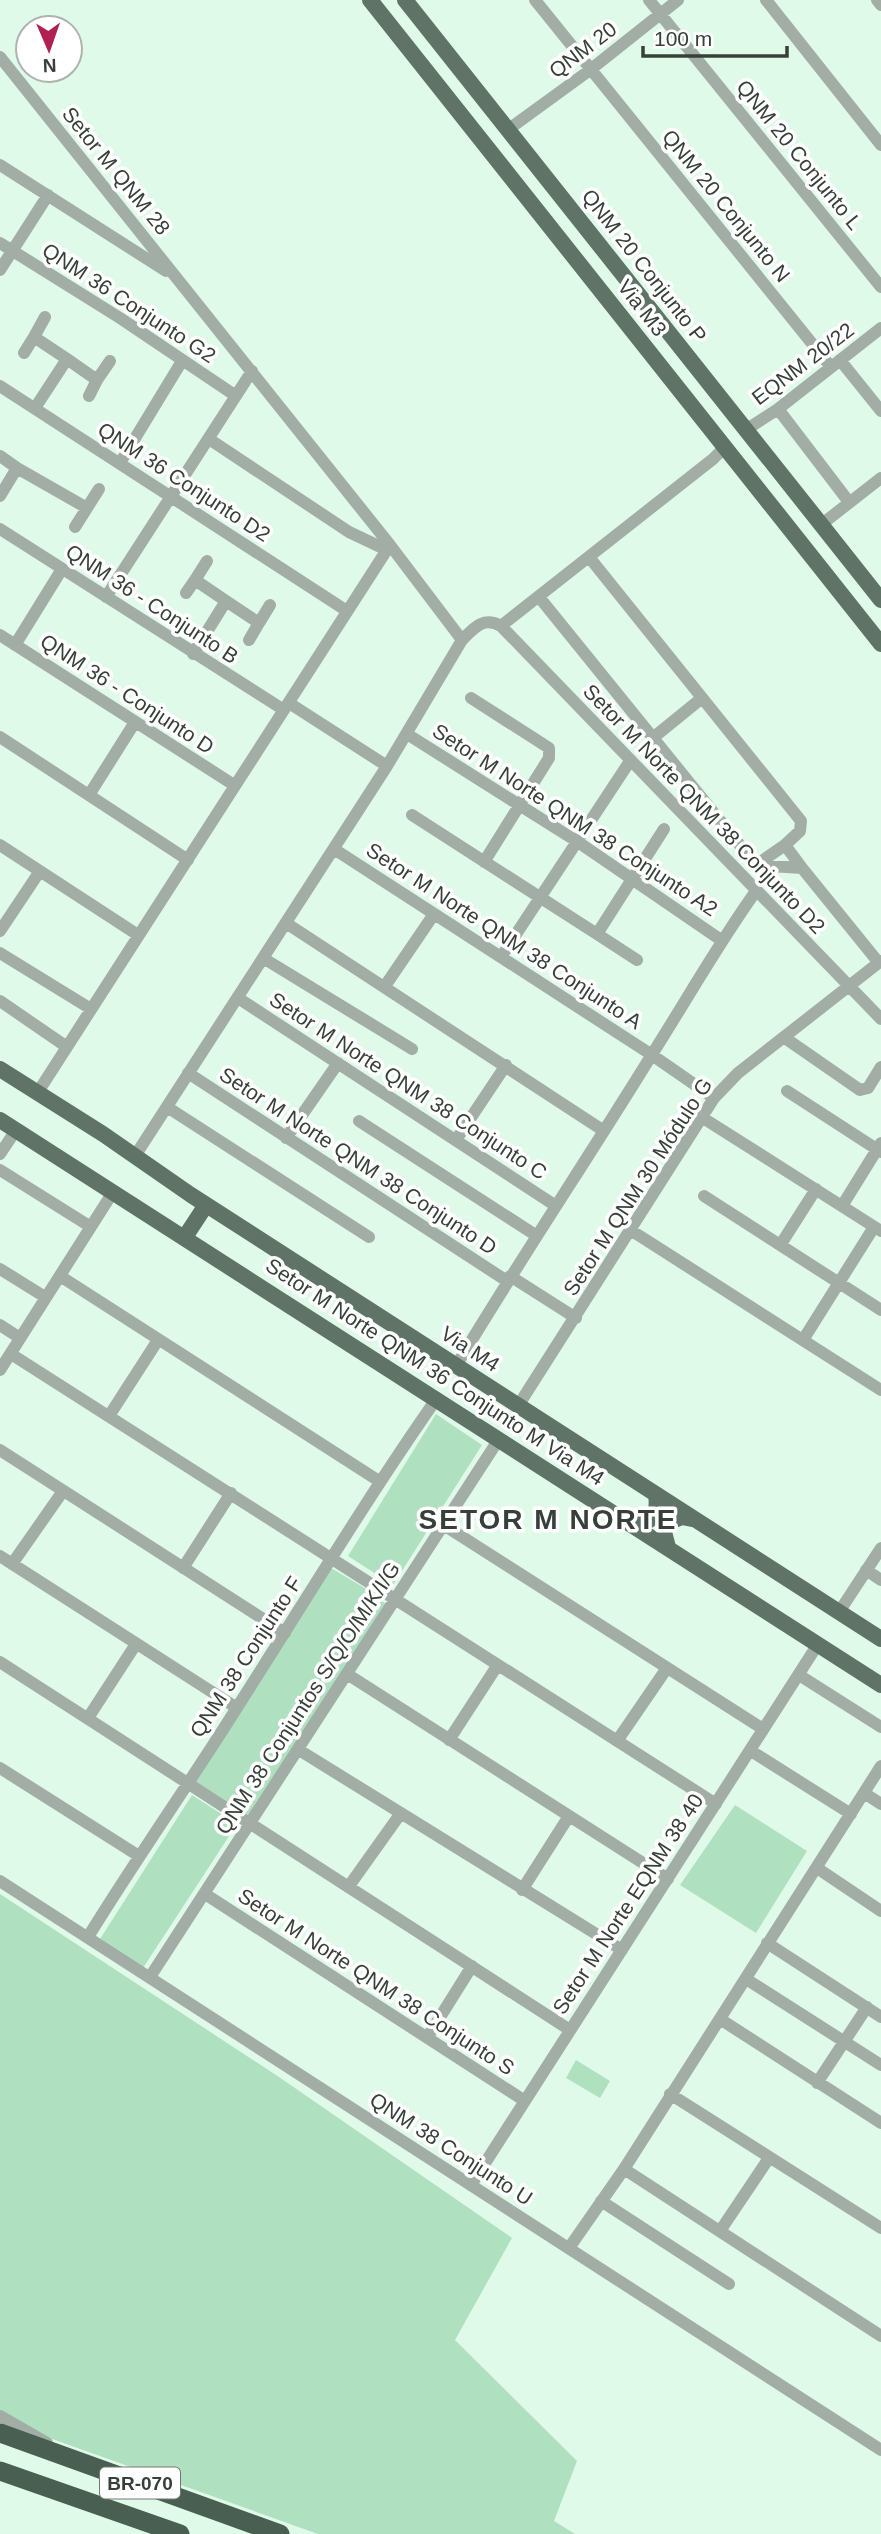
<svg xmlns="http://www.w3.org/2000/svg" width="881" height="2534" font-family="Arial,sans-serif">
<style>
.green{fill:#afe1c1}
.lines{fill:none;stroke-linecap:round;stroke-linejoin:round}
.minor{stroke:#a2ada6;stroke-width:12}
.major{stroke:#607367;stroke-width:16}
.highway{stroke:#485f51;stroke-width:19}
.labels{text-anchor:middle;stroke-width:7;stroke-linejoin:round;paint-order:stroke}
.shield{fill:#fff;stroke:#727974;stroke-width:2}
.shield-label{font-size:19px;font-weight:bold;fill:#364039}
.street-label{font-size:21px;fill:#364039;stroke:#fff}
.district-label{font-size:28px;font-weight:bold;letter-spacing:2px;fill:#364039;stroke:#fff}
</style>
<rect width="100%" height="100%" fill="#e0fae9"/>
<path class="green" d="M436,1414L482,1445L393,1585L348,1556Z
M331,1568L368,1590L356,1611L363,1615L374,1595L386,1604L248,1815L195,1781Z
M192,1795L237,1824L143,1968L100,1939Z
M735,1805L807,1851L756,1933L680,1885Z
M0,1894L279,2077L512,2238L455,2340L577,2461L554,2521L575,2534H318L41,2435L0,2412Z
M576,2060L610,2081L600,2098L566,2078Z"/>
<g class="lines">
<path class="minor" d="M535,0L831,367
M649,0L881,287
M766,0L881,145
M877,0L881,5
M0,57L390,545L462,640
M509,129L590,70L678,0
M0,165L166,271
M0,243L120,318L236,396
M0,270L48,195
M24,353L34,337
M67,359L97,380L89,396
M840,360L881,411
M97,380L110,361
M0,386L347,611
M35,408L67,359L34,337L45,317
M778,409L849,502
M747,429L778,409L881,328
M209,439L349,532L387,550
M0,456L17,468L0,496
M120,463L182,361
M17,468L87,508L75,527
M87,508L99,489
M822,524L881,478
M0,529L284,710
M589,557L801,821L800,831L785,845L802,868
M186,593L195,580
M106,597L252,371
M539,597L756,865L802,868L879,963
M226,601L259,623L270,605
M501,626L713,459L725,447
M0,635L234,785
M249,640L259,623
M15,645L62,569
M193,654L226,601L195,580L207,561
M471,698L549,748V758L484,862
M289,703L387,766
M407,734L578,842L721,940
M0,737L188,860
M654,737L702,698
M89,795L135,722
M412,815L597,934
M0,845L138,935
M334,849L652,1055L714,1098
M756,865L785,845
M286,923L604,1131
M0,931L40,871
M0,953L91,1009
M501,957L630,761
M263,958L412,1049
M637,960L597,934L664,829
M385,986L434,914
M238,998L556,1206
M0,1001L67,1047
M785,1038L860,1090L868,1088L881,1067
M188,1073L507,1281
M787,1091L881,1152
M38,1092L390,545
M167,1107L369,1237
M703,1118L881,1231
M359,1121L537,1236
M286,1138L338,1063
M456,1140L506,1065
M0,1154L16,1130
M135,1156L387,766L462,640C474,628 483,616 501,626L881,1019
M0,1170L91,1227
M704,1196L881,1310
M842,1206L881,1143
M632,1231L881,1390
M781,1244L816,1189
M0,1269L45,1297
M60,1276L379,1481
M510,1276L576,1318
M0,1325L20,1338
M803,1340L874,1227
M11,1354L716,1804
M456,1366C519,1261 587,1160 651,1056C686,1001 718,944 756,891
M0,1370L113,1192
M518,1406L714,1098L738,1073L881,961
M109,1416L158,1340
M0,1450L285,1633
M442,1524L763,1729
M0,1556L237,1708
M12,1564L63,1491
M183,1568L231,1493
M866,1570L881,1580
M839,1612L881,1548
M0,1662L570,2030
M347,1674L668,1879
M799,1675L881,1727
M88,1718L136,1644
M449,1740L497,1666
M617,1741L667,1668
M299,1750L622,1950
M751,1751L851,1814
M0,1768L139,1856
M864,1793L881,1804
M817,1868L881,1911
M0,1881L881,2450
M349,1886L401,1813
M522,1890L569,1816
M205,1894L525,2101
M88,1937C136,1859 189,1784 238,1706C304,1603 367,1498 437,1398
M767,1943L881,2017
M150,1977L499,1439
M746,1979L881,2065
M720,2019L881,2123
M427,2038L472,1966
M817,2083L867,2007
M670,2094L881,2228
M624,2169L881,2336
M471,2185L818,1644
M601,2201L729,2284
M720,2231L769,2158
M569,2248L624,2169L881,1766
M0,2416L47,2443"/>
<path class="major" d="M370,0L881,644
M405,0L881,600
M0,1069L103,1134L191,1195L881,1639
M0,1120L881,1685
M185,1237L206,1205
M630,1522C651,1527 659,1514 656,1495
M668,1547L664,1532L669,1522L682,1517L692,1519"/>
<path class="highway" d="M0,2433L280,2534
M0,2471L180,2534"/>
</g>
<g class="labels">
<rect class="shield" x="100" y="2467.5" width="80" height="31" rx="5"/>
<g class="shield-label">
<text x="140" y="2490">BR-070</text>
</g>
<g class="street-label">
<text transform="translate(583 50) rotate(-37)" y="7">QNM 20</text>
<text transform="translate(799 155) rotate(51)" y="7">QNM 20 Conjunto L</text>
<text transform="translate(116 171) rotate(51)" y="7">Setor M QNM 28</text>
<text transform="translate(726 206) rotate(51)" y="7">QNM 20 Conjunto N</text>
<text transform="translate(644 266) rotate(52)" y="7">QNM 20 Conjunto P</text>
<text transform="translate(129 303) rotate(33)" y="7">QNM 36 Conjunto G2</text>
<text transform="translate(642 308) rotate(52)" y="7">Via M3</text>
<text transform="translate(803 364) rotate(-37)" y="7">EQNM 20/22</text>
<text transform="translate(184 482) rotate(33)" y="7">QNM 36 Conjunto D2</text>
<text transform="translate(152 604) rotate(33)" y="7">QNM 36 - Conjunto B</text>
<text transform="translate(127 694) rotate(33)" y="7">QNM 36 - Conjunto D</text>
<text transform="translate(704 809) rotate(46)" y="7">Setor M Norte QNM 38 Conjunto D2</text>
<text transform="translate(575 820) rotate(33)" y="7">Setor M Norte QNM 38 Conjunto A2</text>
<text transform="translate(504 936) rotate(33)" y="7">Setor M Norte QNM 38 Conjunto A</text>
<text transform="translate(408 1086) rotate(33)" y="7">Setor M Norte QNM 38 Conjunto C</text>
<text transform="translate(358 1161) rotate(33)" y="7">Setor M Norte QNM 38 Conjunto D</text>
<text transform="translate(638 1187) rotate(-57)" y="7">Setor M QNM 30 Módulo G</text>
<text transform="translate(470 1349) rotate(33)" y="7">Via M4</text>
<text transform="translate(435 1372) rotate(33)" y="7">Setor M Norte QNM 36 Conjunto M Via M4</text>
<text transform="translate(246 1657) rotate(-57)" y="7">QNM 38 Conjunto F</text>
<text transform="translate(308 1698) rotate(-57)" y="7">QNM 38 Conjuntos S/Q/O/M/K/I/G</text>
<text transform="translate(628 1904) rotate(-57)" y="7">Setor M Norte EQNM 38 40</text>
<text transform="translate(376 1982) rotate(33)" y="7">Setor M Norte QNM 38 Conjunto S</text>
<text transform="translate(451 2149) rotate(33)" y="7">QNM 38 Conjunto U</text>
</g>
<g class="district-label">
<text x="548" y="1529">SETOR M NORTE</text>
</g>
</g>
<g transform="translate(49 49) rotate(178)"><circle r="33" fill="#ffffff" stroke="#afb3b0" stroke-width="2"/>
<path d="M0-5L12 26L0 18L-12 26Z" fill="#b12052"/>
<text y="-10" font-size="19" font-weight="bold" text-anchor="middle" fill="#364039">N</text>
</g>
<path d="M643 46v10h144v-10" fill="none" stroke="#364039" stroke-width="3.5"/>
<text x="654" y="46" font-size="21" fill="#364039" stroke="#ffffff" stroke-width="5" paint-order="stroke">100 m</text>
</svg>
